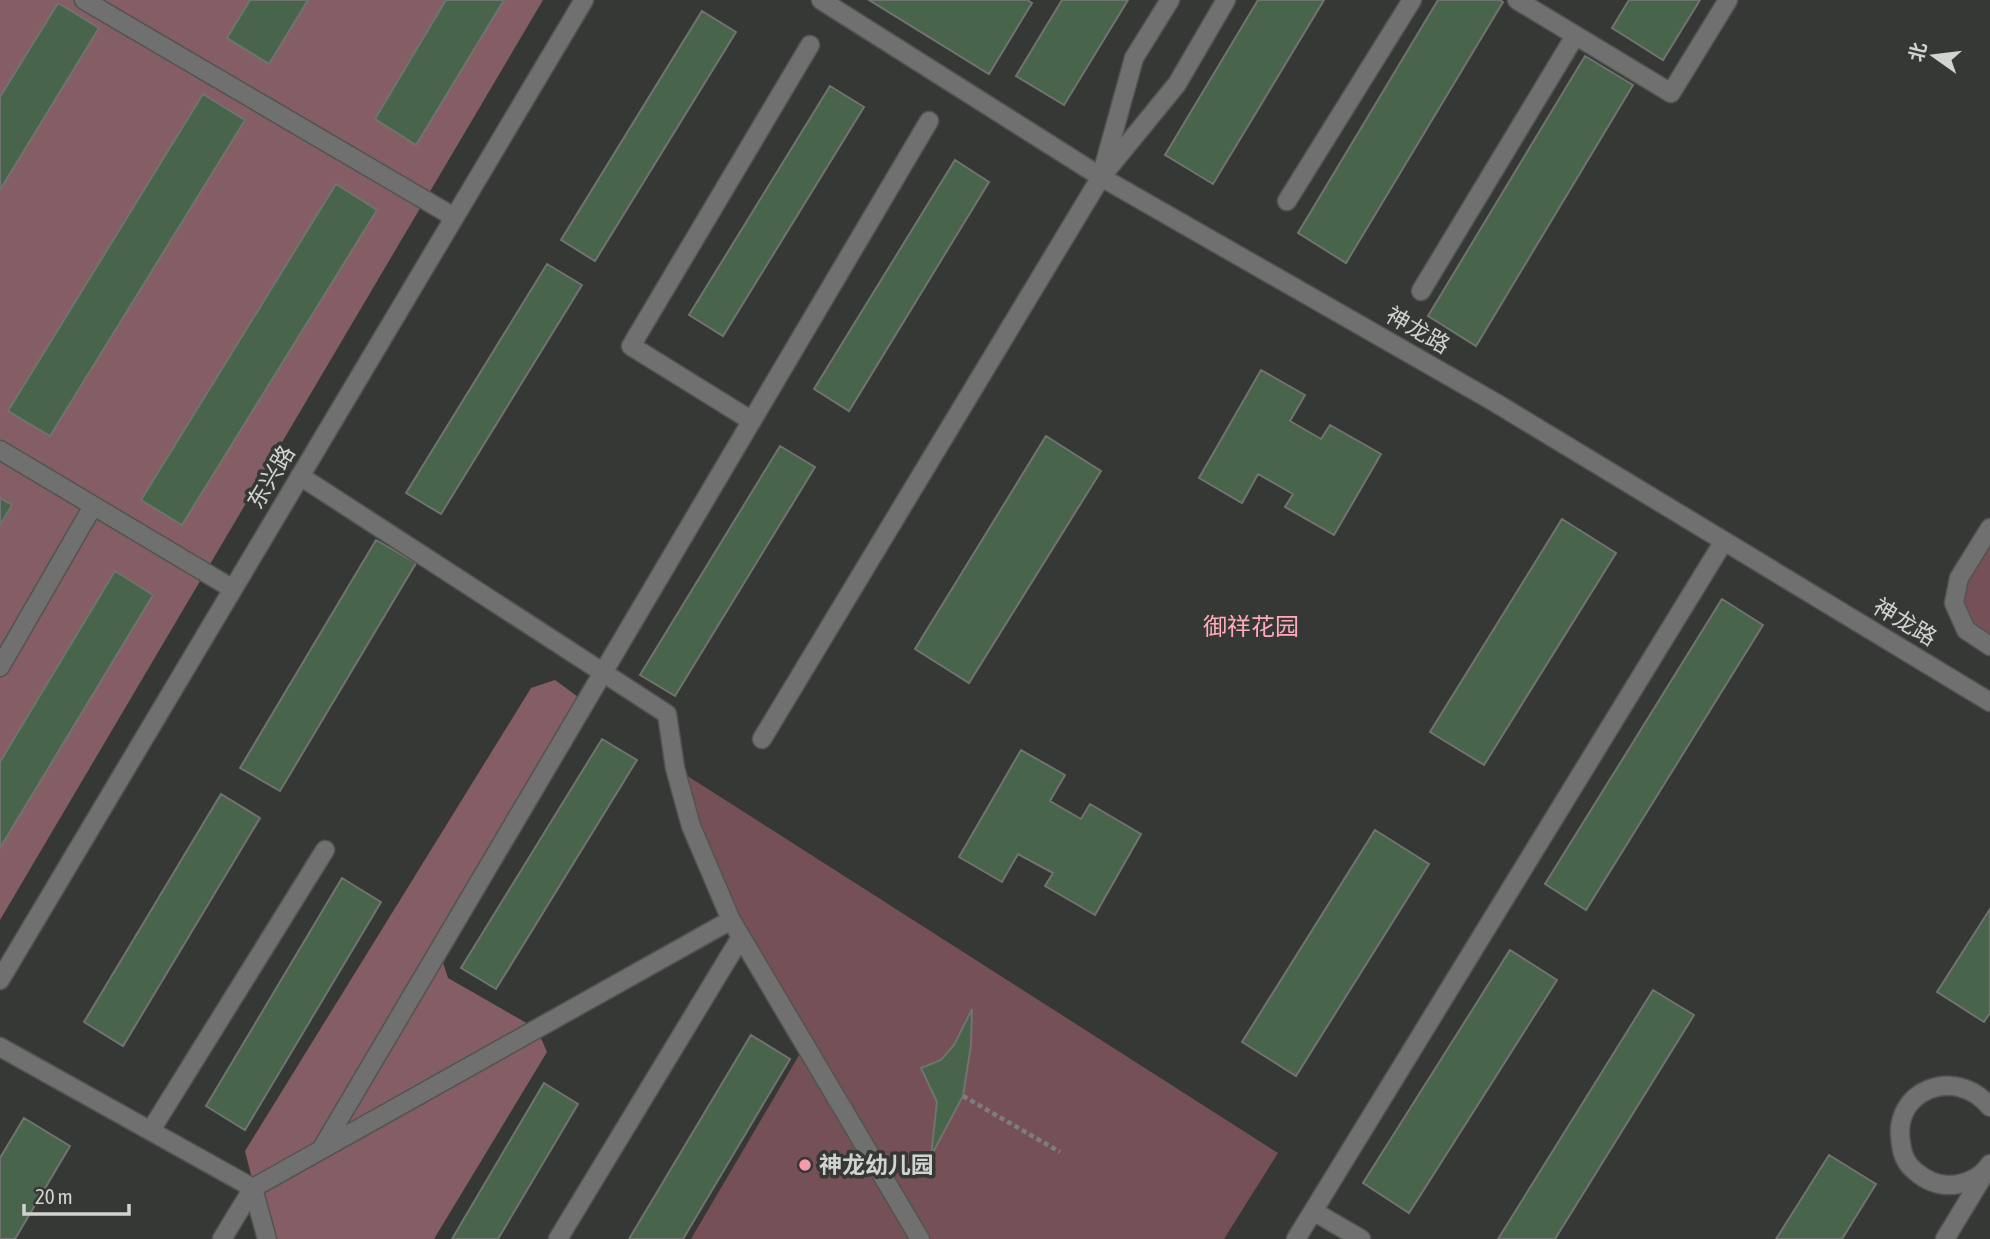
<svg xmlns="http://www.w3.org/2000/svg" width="1990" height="1239" font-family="'Asap Condensed','Noto Sans SC',sans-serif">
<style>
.green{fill:#765057}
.forest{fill:#855d64}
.building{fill:#48644a;stroke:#717371;stroke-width:2}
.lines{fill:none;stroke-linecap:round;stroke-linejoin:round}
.minor-casing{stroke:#525452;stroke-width:21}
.path{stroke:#7c7e7c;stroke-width:4.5;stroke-dasharray:5 3.5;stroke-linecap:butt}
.minor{stroke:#6f706f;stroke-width:18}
.poi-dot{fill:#f39aab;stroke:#363836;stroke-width:2.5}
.labels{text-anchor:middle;stroke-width:7;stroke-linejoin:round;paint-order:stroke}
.street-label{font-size:23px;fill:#d1d3d1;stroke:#363836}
.poi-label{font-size:23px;font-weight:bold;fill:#d1d3d1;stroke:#363836;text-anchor:start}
.neighbourhood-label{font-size:24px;fill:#ffabba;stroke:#363836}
</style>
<rect width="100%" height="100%" fill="#363836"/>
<path class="green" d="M1990,528V646L1966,630L1959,578Z
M675,768L1278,1153L1224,1239H691L805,1045L731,920Z"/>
<path class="forest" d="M0,0H543L0,920Z
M555,680L585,702L439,950L448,978L537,1029L547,1052L434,1239H267L245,1151L531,688Z"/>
<path class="building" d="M250,0H308L269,64L227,38Z
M446,0H504L416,145L375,119Z
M869,0H1027L1032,3L989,74Z
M1062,0H1128L1064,105L1016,76Z
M1258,0H1324L1213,184L1165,155Z
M1438,0H1500L1503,2L1346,263L1298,233Z
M1629,0H1700L1663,60L1612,28Z
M58,3L99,28L0,190V97Z
M702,11L736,32L595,261L561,240Z
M1585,56L1633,85L1476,346L1428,316Z
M830,86L864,107L723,336L689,315Z
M203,94L245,120L50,436L8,411Z
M955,160L989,182L849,411L814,389Z
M336,184L377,210L182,525L141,500Z
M547,264L582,285L441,514L406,493Z
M1261,370L1305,395L1290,421L1321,439L1330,425L1381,454L1334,535L1285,507L1293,494L1258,474L1242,503L1199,478Z
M1046,436L1101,471L969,683L915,649Z
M780,446L815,467L675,696L640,675Z
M0,498L12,505L0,525Z
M1562,519L1616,553L1484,765L1430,732Z
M376,540L416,563L280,791L240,768Z
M115,571L153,595L0,848V762Z
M1722,599L1763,625L1586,910L1545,884Z
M602,739L637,760L496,989L461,968Z
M1021,750L1065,775L1050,801L1081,819L1090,804L1141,834L1095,915L1045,886L1053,873L1018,854L1002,882L959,857Z
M221,794L260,818L123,1046L84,1022Z
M1375,830L1429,864L1296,1076L1242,1042Z
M342,878L381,902L245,1130L206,1106Z
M1990,909V1013L1984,1022L1937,992Z
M1510,950L1557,980L1409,1213L1363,1183Z
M1653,990L1694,1015L1555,1239H1498Z
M972,1009L971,1045L963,1096L931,1156L937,1102L921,1068L941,1060L954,1045Z
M751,1035L790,1059L683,1239H629Z
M544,1083L578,1104L498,1239H452Z
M24,1118L70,1146L15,1239H0V1158Z
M1829,1155L1876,1184L1842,1239H1776Z"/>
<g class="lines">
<g class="minor-casing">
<path id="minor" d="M84,0L454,217
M821,0L1101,177L1496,403L1990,702
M1517,0L1671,93L1728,0
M1103,170L1134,58L1170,0
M1287,201L1412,0
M1421,291L1575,36
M752,421L631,346L810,45
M0,450L233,589
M300,476L667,714L675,768L691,826L731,920
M1990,528L1959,578L1954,603L1966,630L1990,646
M0,667L93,506
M762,739L1101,177L1177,84L1226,0
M0,980L584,0
M0,1047L253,1188L731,920L920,1239
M1990,1107C1956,1065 1891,1090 1901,1143C1902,1154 1906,1164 1915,1171C1925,1180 1935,1185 1949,1185C1965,1185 1982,1177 1990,1164
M151,1130L325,850
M322,1148L929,121
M253,1188L267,1239
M1313,1211L1361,1239
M222,1239L253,1188
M558,1239L741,937
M1296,1239L1724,541
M1945,1239L1985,1173"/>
</g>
<path class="path" d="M963,1096L1060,1152"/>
<use href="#minor" class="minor"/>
</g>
<circle class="poi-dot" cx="805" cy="1165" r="7"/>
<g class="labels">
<g class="street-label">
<text transform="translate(1418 330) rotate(30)" y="8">神龙路</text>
<text transform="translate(271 477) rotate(-59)" y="8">东兴路</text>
<text transform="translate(1905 622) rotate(31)" y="8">神龙路</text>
</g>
<g class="poi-label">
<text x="819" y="1173">神龙幼儿园</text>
</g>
<g class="neighbourhood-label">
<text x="1251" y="635">御祥花园</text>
</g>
</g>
<g transform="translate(1934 56) rotate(284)" stroke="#363836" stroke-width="5" paint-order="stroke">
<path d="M0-5L12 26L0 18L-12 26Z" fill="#d1d3d1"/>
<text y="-10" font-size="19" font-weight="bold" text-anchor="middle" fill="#d1d3d1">北</text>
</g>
<path d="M24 1204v10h105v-10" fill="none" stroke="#d1d3d1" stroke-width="3.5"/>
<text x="35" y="1204" font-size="21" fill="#d1d3d1" stroke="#363836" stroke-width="5" paint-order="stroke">20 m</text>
</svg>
